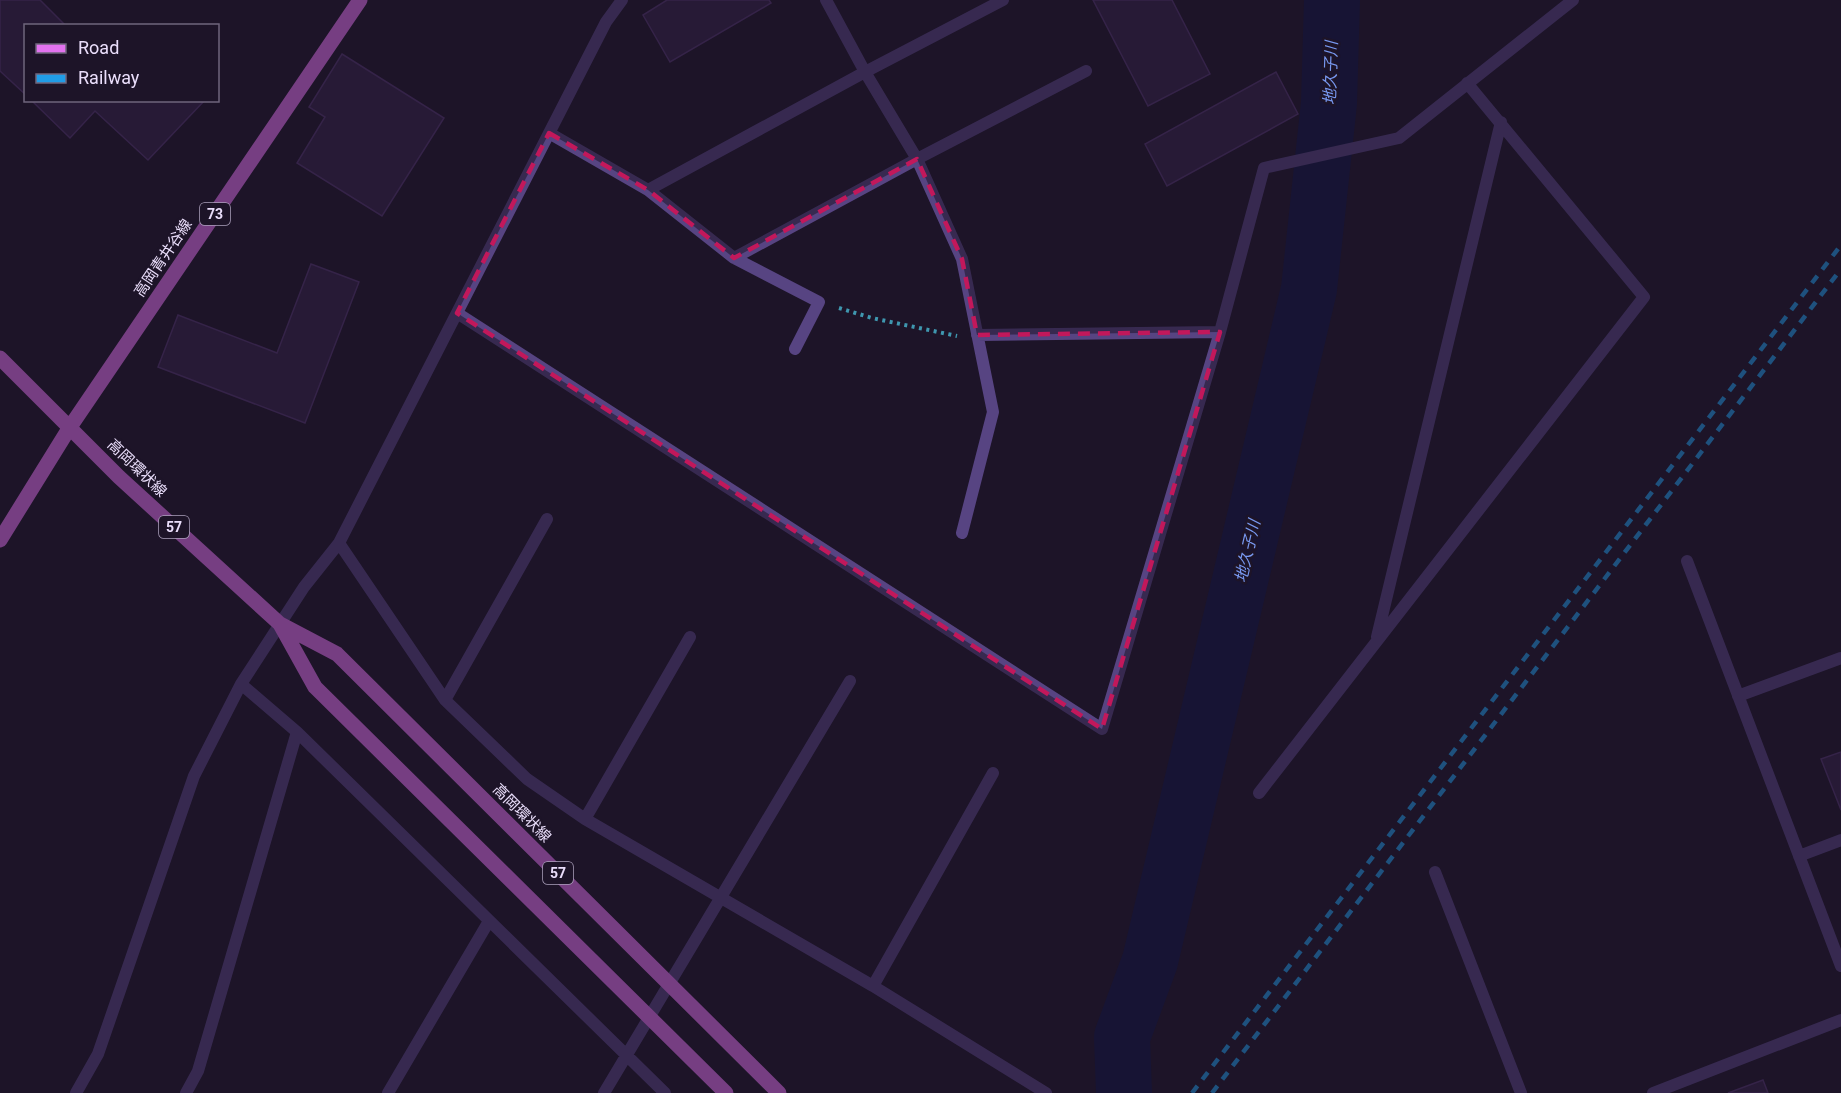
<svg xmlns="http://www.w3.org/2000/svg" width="1841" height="1093" font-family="Roboto,'Noto Sans JP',sans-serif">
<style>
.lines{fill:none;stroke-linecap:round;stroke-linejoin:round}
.river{stroke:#111643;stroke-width:56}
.building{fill:#332247;stroke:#523670;stroke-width:1.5}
.path{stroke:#3f97af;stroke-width:4;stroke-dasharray:3 4.5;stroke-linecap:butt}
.street{stroke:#574482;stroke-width:12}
.primary{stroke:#e272ef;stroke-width:15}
.rail{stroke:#209ce6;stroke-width:4.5;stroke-dasharray:9 8;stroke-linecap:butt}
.marked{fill:none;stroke:#c2185b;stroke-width:4.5;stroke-dasharray:12 8;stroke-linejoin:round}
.labels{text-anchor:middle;stroke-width:5;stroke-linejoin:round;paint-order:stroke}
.shield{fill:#1d1428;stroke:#aca1bc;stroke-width:1.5}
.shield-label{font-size:14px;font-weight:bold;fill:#eadefb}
.street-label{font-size:15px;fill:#eadefb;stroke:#1d1428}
.water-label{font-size:16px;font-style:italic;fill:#7898f0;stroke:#1d1428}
</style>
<rect width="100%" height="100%" fill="#1d1428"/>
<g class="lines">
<path class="river" d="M1124,1093L1122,1037L1150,961L1309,289L1329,103L1332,0"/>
</g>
<path class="building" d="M0,0H40L66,26H26V95L0,71Z
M667,0H769L771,3L670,62L643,15Z
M1093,0H1172L1210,74L1148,106Z
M342,54L444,118L382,216L297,163L325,117L309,107Z
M1276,72L1298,114L1167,186L1145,144Z
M31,100H205L148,160L95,111L70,138Z
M311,264L359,282L305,423L158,367L178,315L277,353Z
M1841,752V810L1821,759Z
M1763,1080L1768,1093H1728Z"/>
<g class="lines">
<path class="path" d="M839,308L872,318L957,336"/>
<path class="street" d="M1003,0L865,72L917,159L1086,71
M549,133L648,190L865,72L826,0
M648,190L734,258L917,159L962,259L993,412L962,533
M734,258L819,302L795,349
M457,313L1102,729L1220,332L1264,168L1399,138L1573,0
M977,335L1220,332
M339,543L445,700L527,779L585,819L873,986L1046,1093
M1687,561L1841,966
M1377,637L1501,122
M1738,696L1841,658
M445,700L547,519
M297,732L665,1093
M1259,793L1644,297L1467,83
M585,819L690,637
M1799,856L1841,840
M1435,872L1521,1093
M873,986L993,773
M76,1093L98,1054L194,776L241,684L304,587L339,543L606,22L622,0
M186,1093L198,1071L297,732L241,684
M388,1093L489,921
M604,1093L850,681
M1653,1093L1841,1020"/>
<path class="primary" d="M0,358L119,477L280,624L337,654L779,1093
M0,540L70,427L360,0
M280,624L315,687L726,1093"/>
<path class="rail" d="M1192,1093L1841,245
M1212,1093L1841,269"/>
</g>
<path d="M0 0H1841V1093H0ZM549,133L648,190L734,258L917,159L962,259L977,335L1220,332L1102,729L457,313Z" fill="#1d1428" fill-opacity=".55" fill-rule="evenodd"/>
<path class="marked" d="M549,133L648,190L734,258L917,159L962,259L977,335L1220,332L1102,729L457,313Z"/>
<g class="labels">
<g class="shield">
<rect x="200" y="203" width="30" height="22" rx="4.5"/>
<rect x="159" y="516" width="30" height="22" rx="4.5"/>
<rect x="543" y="862" width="30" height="22" rx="4.5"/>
</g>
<g class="shield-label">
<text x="215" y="219">73</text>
<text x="174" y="532">57</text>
<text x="558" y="878">57</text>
</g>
<g class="street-label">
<text transform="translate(163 258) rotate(-56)" y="5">高岡青井谷線</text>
<text transform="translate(137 468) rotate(44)" y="5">高岡環状線</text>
<text transform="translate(522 813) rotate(45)" y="5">高岡環状線</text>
</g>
<g class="water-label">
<text transform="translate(1330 73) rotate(-88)" y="6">地久子川</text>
<text transform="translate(1247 551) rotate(-77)" y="6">地久子川</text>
</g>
</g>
<rect x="24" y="24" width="195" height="78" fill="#1d1428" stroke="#6f657c" stroke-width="1.5"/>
<rect x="36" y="44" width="30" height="9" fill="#e272ef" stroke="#6f657c" stroke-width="1.5"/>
<text x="78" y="54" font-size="18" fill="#eadefb">Road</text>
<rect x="36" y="74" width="30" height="9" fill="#209ce6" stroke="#6f657c" stroke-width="1.5"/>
<text x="78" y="84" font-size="18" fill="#eadefb">Railway</text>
</svg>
